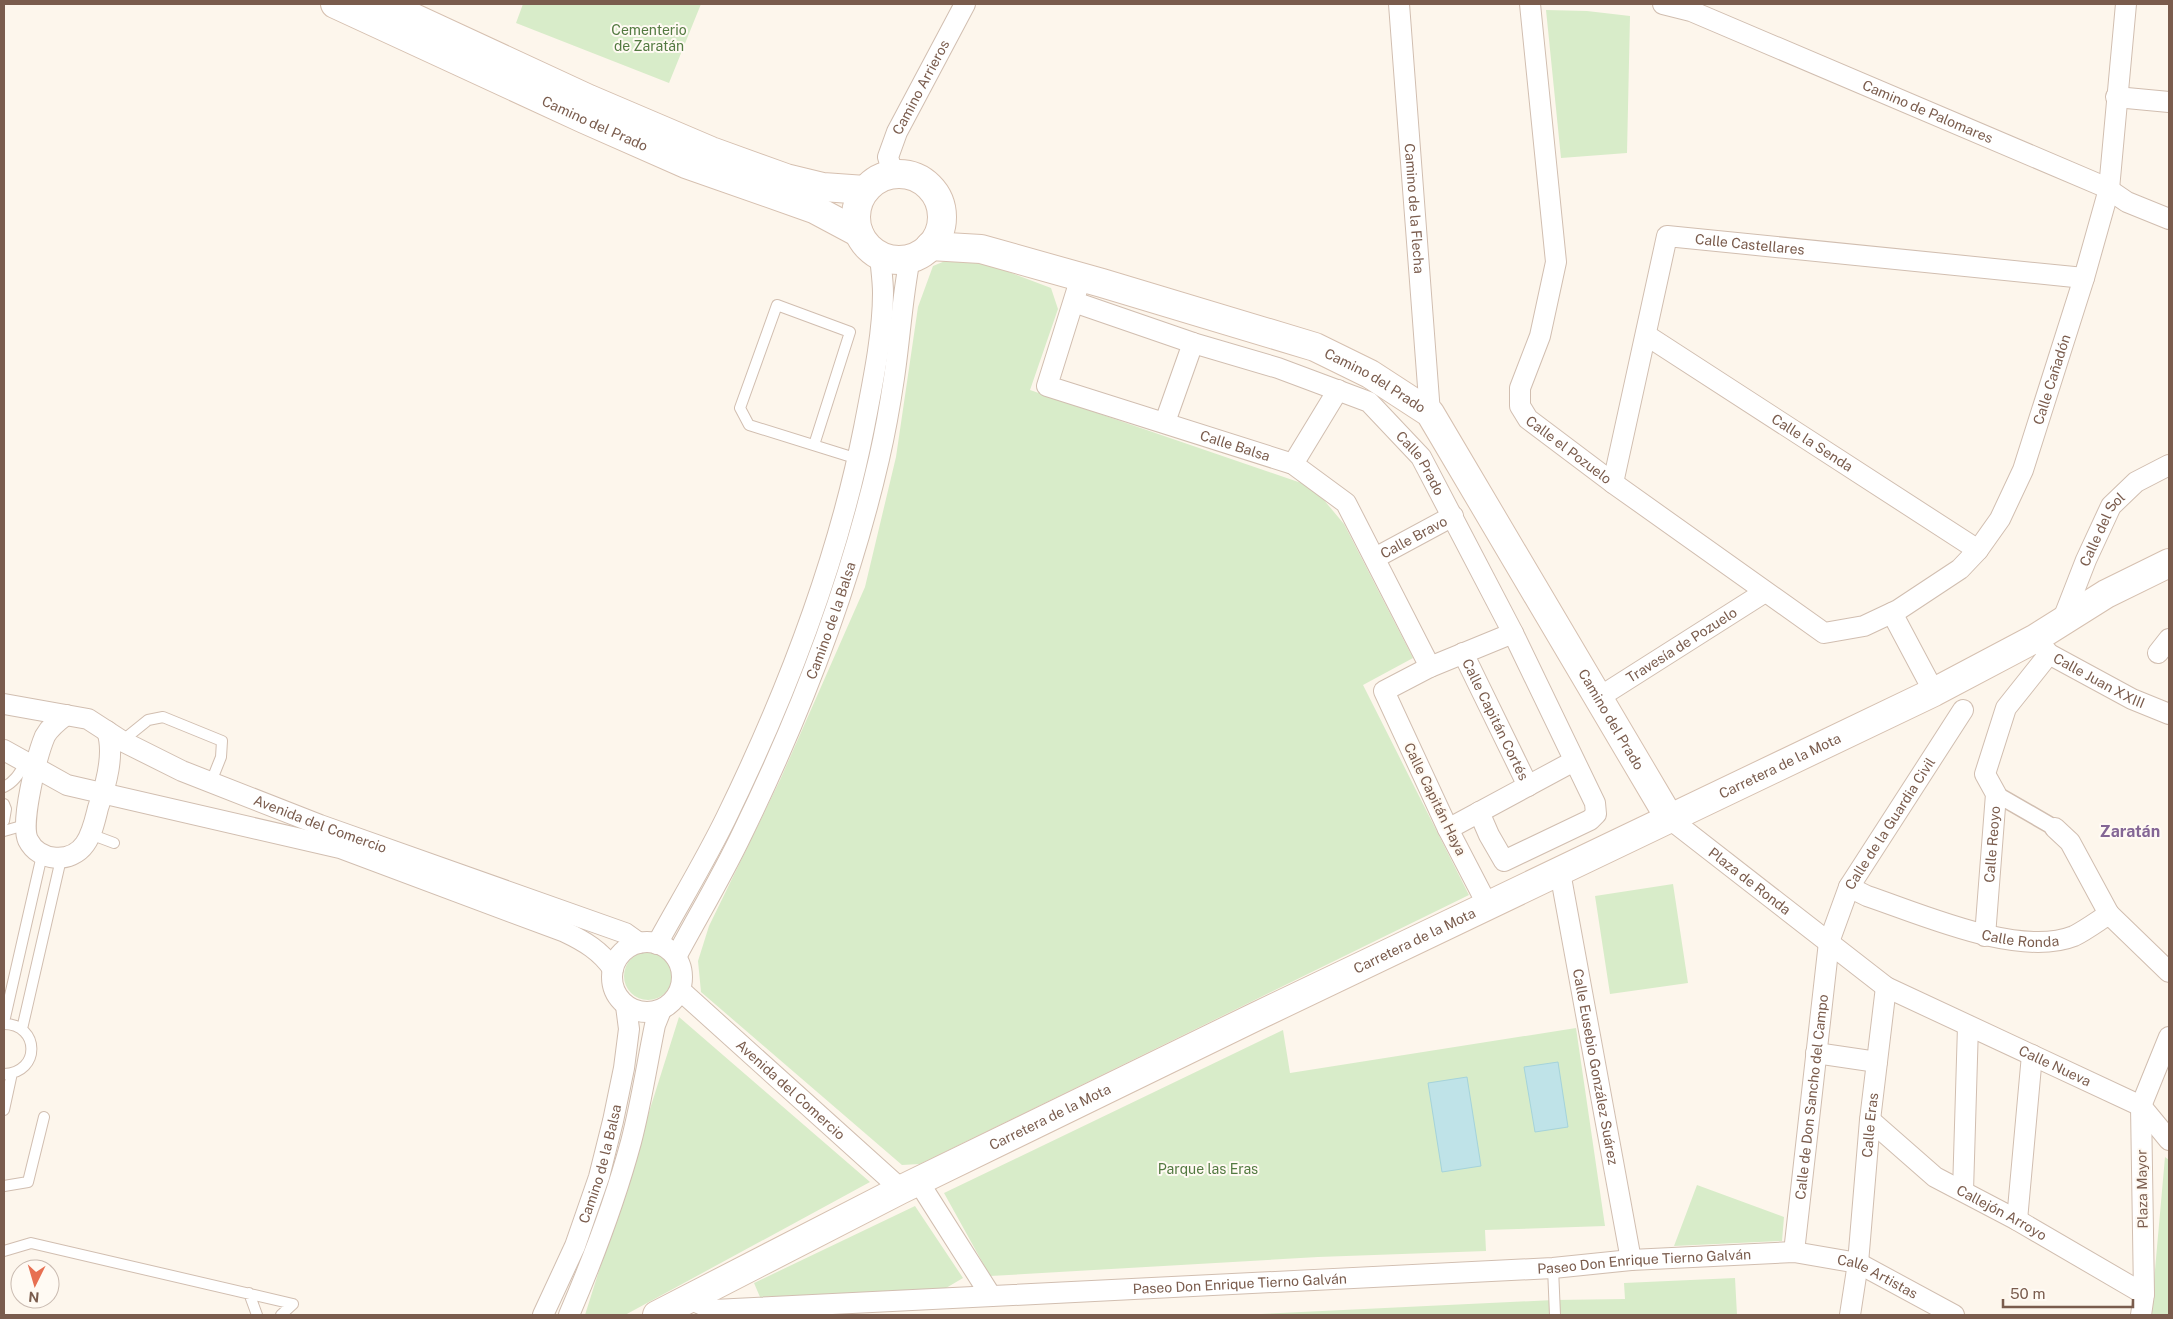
<svg xmlns="http://www.w3.org/2000/svg" width="2173" height="1319" font-family="'Public Sans',sans-serif">
<style>
.green{fill:#d8ecc9}
.water{fill:#bfe3e8;stroke:#a5d3da}
.lines{fill:none;stroke-linecap:round;stroke-linejoin:round}
.service-casing{stroke:#d1beb0;stroke-width:12}
.pedestrian-casing{stroke:#d1beb0;stroke-width:18}
.minor-casing{stroke:#d1beb0;stroke-width:22}
.secondary-casing{stroke:#d6c0b0;stroke-width:30}
.service{stroke:#fff;stroke-width:10}
.pedestrian{stroke:#fff;stroke-width:15}
.minor{stroke:#fff;stroke-width:20}
.secondary{stroke:#fff;stroke-width:28}
.labels{text-anchor:middle;stroke-width:4;stroke-linejoin:round;paint-order:stroke}
.park-label{font-size:14px;fill:#537a41;stroke:#fffaf3}
.street-label{font-size:14px;fill:#7a5c4d;stroke:#fffaf3}
.quarter-label{font-size:16px;font-weight:bold;fill:#846695;stroke:#fffaf3}
</style>
<rect width="100%" height="100%" fill="#fdf6ec"/>
<path class="green" d="M523,4H701L669,83L516,23Z
M1546,10L1587,11L1630,16L1627,153L1561,158Z
M962,254L1051,288L1058,309L1030,390L1313,487L1344,524L1413,658L1363,685L1469,895L920,1164L902,1165L701,992L698,961L709,926L780,780L865,587L896,457L918,307L933,266Z
M1673,884L1688,983L1610,994L1595,896Z
M624 976a24 24 0 1 1 48 0a24 24 0 1 1-48 0Z
M679,1017L870,1182L625,1315H585Z
M1576,1028L1605,1226L1485,1230L1486,1251L1318,1257L990,1276L944,1193L1283,1030L1290,1073Z
M2165,1157L2169,1160V1315H2151Z
M1697,1185L1784,1217L1782,1241L1674,1246Z
M915,1206L963,1278L946,1288L760,1297L754,1283Z
M1735,1278L1737,1315H1238L1554,1300L1625,1299L1624,1283Z"/>
<path class="water" d="M1558,1062L1568,1127L1535,1132L1524,1067Z
M1467,1077L1481,1166L1442,1172L1428,1083Z"/>
<g class="lines">
<g class="service-casing">
<path id="service" d="M814,445L850,332L777,305L740,408L749,425L858,459
M122,741L148,720L163,717L222,741L221,757L211,782
M4,787C15,782 20,772 26,762
M4,804L6,809L4,821
M4,831L25,825
M90,834L114,843
M4,1022L42,855
M4,1024C40,1024 41,1073 4,1074
M22,1029L61,859
M4,1110L12,1073
M4,1186L28,1182L44,1117
M4,1251L31,1243L293,1304
M1553,1268L1555,1315
M249,1293L257,1315
M281,1315L293,1304"/>
</g>
<g class="pedestrian-casing">
<path id="pedestrian" d="M1996,794L2055,828"/>
</g>
<g class="minor-casing">
<g id="minor">
<path id="s1" d="M1399,4L1430,413"/>
<path id="s2" d="M1530,4L1556,262L1540,336L1520,388V406L1528,419L1613,483L1824,633L1864,626L1898,610L1960,569L1978,550L2000,519L2023,470L2084,278L2109,189L2126,4"/>
<path id="s3" d="M1663,4L1691,11L2105,187L2127,202L2169,219"/>
<path d="M2116,97L2169,102"/>
<path id="s4" d="M893,174L888,157L897,132L965,4"/>
<path id="s5" d="M1077,290L1047,386L1293,464L1346,503L1430,667"/>
<path id="s6" d="M1074,302L1193,343L1278,368L1369,402L1421,457L1513,633L1595,803L1596,814L1590,820L1504,861L1489,835L1479,812"/>
<path id="s7" d="M1646,335L1978,550"/>
<path d="M1165,422L1193,343"/>
<path d="M1293,464L1338,390"/>
<path id="s8" d="M1613,483L1667,236L2084,278"/>
<path id="s9" d="M1375,558L1453,516"/>
<path d="M1892,613L1934,692"/>
<path id="s10" d="M2063,619L2086,560L2111,506L2136,482L2169,465"/>
<path id="s11" d="M2040,643L2049,654L2132,699L2169,714"/>
<path id="s12" d="M1463,653L1528,786"/>
<path d="M2158,653L2169,639"/>
<path id="s13" d="M1598,698L1765,592"/>
<path id="s14" d="M4,704L88,719L122,741L182,771L320,825L625,933L639,943"/>
<path d="M66,715C58,721 50,727 45,736C37,755 20,823 28,840C39,862 71,864 85,844C92,834 95,820 98,808C106,785 115,754 107,731"/>
<path d="M4,750L67,785L340,848L565,932C584,941 601,951 613,969"/>
<path id="s15" d="M1670,819L1886,987L2141,1106L2169,1140"/>
<path d="M2055,828L2070,842L2109,914"/>
<path d="M1448,829L1574,761"/>
<path id="s16" d="M1560,872L1631,1260"/>
<path id="s17" d="M1849,887L1867,896C1921,914 2019,958 2074,936C2086,930 2098,921 2109,914L2169,972"/>
<path d="M1488,906L1448,829L1384,691L1430,667L1513,633"/>
<path id="s18" d="M1985,936L1996,794L1985,774L2006,708L2049,654"/>
<circle cx="647" cy="977" r="35"/>
<path d="M657,944C680,902 705,861 726,818C787,693 837,564 864,428C872,386 883,336 883,293C883,281 881,268 880,256"/>
<path id="s19" d="M676,957C698,916 722,876 742,834C800,715 849,589 879,459C885,433 890,405 894,378C900,338 902,298 910,258"/>
<path id="s20" d="M680,990L893,1182L900,1190"/>
<path d="M1816,1053L1877,1062"/>
<path id="s21" d="M1870,1120L1935,1177L2017,1220L2144,1294"/>
<path d="M918,1181L991,1296"/>
<path d="M1963,1191L1968,1026"/>
<path d="M2017,1220L2032,1055"/>
<path id="s22" d="M1794,1252L1829,942L1849,887L1963,710"/>
<path id="s23" d="M687,1298L714,1310L1553,1268L1631,1260L1794,1252L1858,1263L1954,1315"/>
<path id="s24" d="M543,1315L575,1246L599,1177L613,1121L624,1068L629,1029L626,1006"/>
<path d="M569,1315C593,1259 615,1201 631,1142C641,1104 647,1064 655,1025L661,1010"/>
<path id="s25" d="M1850,1315L1858,1263L1870,1120L1886,987"/>
<path d="M2141,1315L2144,1294L2141,1106L2169,1037"/>
</g>
</g>
<g class="secondary-casing">
<g id="secondary">
<path id="s26" d="M335,4L584,119L686,164L814,209L859,233"/>
<path d="M384,4L589,99L711,151L786,178L823,187L865,190"/>
<circle cx="899" cy="217" r="43"/>
<path id="s27" d="M930,246L981,249L1102,283L1315,347L1370,374L1430,413L1670,819"/>
<path id="s28" d="M657,1315L900,1190L1257,1016L1934,692L2036,638L2106,594L2169,563"/>
</g>
</g>
<use href="#service" class="service"/>
<use href="#pedestrian" class="pedestrian"/>
<use href="#minor" class="minor"/>
<use href="#secondary" class="secondary"/>
</g>
<g class="labels">
<g class="park-label">
<text x="649" y="35">Cementerio<tspan x="649" dy="16">de Zaratán</tspan></text>
<text x="1208" y="1174">Parque las Eras</text>
</g>
<g class="street-label">
<text dy="5" stroke="none"><textPath href="#s4" startOffset="95">Camino Arrieros</textPath></text>
<text dy="5" stroke="none"><textPath href="#s3" startOffset="286">Camino de Palomares</textPath></text>
<text dy="5" stroke="none"><textPath href="#s26" startOffset="286">Camino del Prado</textPath></text>
<text dy="5" stroke="none"><textPath href="#s1" startOffset="205">Camino de la Flecha</textPath></text>
<text dy="5" stroke="none"><textPath href="#s8" startOffset="336">Calle Castellares</textPath></text>
<text dy="5" stroke="none"><textPath href="#s2" startOffset="1155">Calle Cañadón</textPath></text>
<text dy="5" stroke="none"><textPath href="#s27" startOffset="468">Camino del Prado</textPath></text>
<text dy="5" stroke="none"><textPath href="#s7" startOffset="198">Calle la Senda</textPath></text>
<text dy="5" stroke="none"><textPath href="#s5" startOffset="298">Calle Balsa</textPath></text>
<text dy="5" stroke="none"><textPath href="#s2" startOffset="475">Calle el Pozuelo</textPath></text>
<text dy="5" stroke="none"><textPath href="#s6" startOffset="392">Calle Prado</textPath></text>
<text dy="5" stroke="none"><textPath href="#s10" startOffset="98">Calle del Sol</textPath></text>
<text dy="5" stroke="none"><textPath href="#s9" startOffset="44">Calle Bravo</textPath></text>
<text dy="5" stroke="none"><textPath href="#s19" startOffset="371">Camino de la Balsa</textPath></text>
<text dy="5" stroke="none"><textPath href="#s13" startOffset="99">Travesía de Pozuelo</textPath></text>
<text dy="5" stroke="none"><textPath href="#s11" startOffset="71">Calle Juan XXIII</textPath></text>
<text dy="5" stroke="none"><textPath href="#s12" startOffset="74">Calle Capitán Cortés</textPath></text>
<text dy="5" stroke="none"><textPath href="#s27" startOffset="888">Camino del Prado</textPath></text>
<text dy="5" stroke="none"><textPath href="#s28" startOffset="1250">Carretera de la Mota</textPath></text>
<text transform="translate(1435 799) rotate(64)" y="5">Calle Capitán Haya</text>
<text dy="5" stroke="none"><textPath href="#s14" startOffset="341">Avenida del Comercio</textPath></text>
<text dy="5" stroke="none"><textPath href="#s22" startOffset="446">Calle de la Guardia Civil</textPath></text>
<text dy="5" stroke="none"><textPath href="#s18" startOffset="92">Calle Reoyo</textPath></text>
<text dy="5" stroke="none"><textPath href="#s15" startOffset="101">Plaza de Ronda</textPath></text>
<text dy="5" stroke="none"><textPath href="#s17" startOffset="180">Calle Ronda</textPath></text>
<text dy="5" stroke="none"><textPath href="#s28" startOffset="845">Carretera de la Mota</textPath></text>
<text dy="5" stroke="none"><textPath href="#s16" startOffset="198">Calle Eusebio González Suárez</textPath></text>
<text dy="5" stroke="none"><textPath href="#s15" startOffset="460">Calle Nueva</textPath></text>
<text dy="5" stroke="none"><textPath href="#s20" startOffset="149">Avenida del Comercio</textPath></text>
<text dy="5" stroke="none"><textPath href="#s22" startOffset="156">Calle de Don Sancho del Campo</textPath></text>
<text dy="5" stroke="none"><textPath href="#s28" startOffset="440">Carretera de la Mota</textPath></text>
<text dy="5" stroke="none"><textPath href="#s25" startOffset="191">Calle Eras</textPath></text>
<text dy="5" stroke="none"><textPath href="#s24" startOffset="162">Camino de la Balsa</textPath></text>
<text transform="translate(2142 1189) rotate(-91)" y="5">Plaza Mayor</text>
<text dy="5" stroke="none"><textPath href="#s21" startOffset="162">Callejón Arroyo</textPath></text>
<text dy="5" stroke="none"><textPath href="#s23" startOffset="961">Paseo Don Enrique Tierno Galván</textPath></text>
<text dy="5" stroke="none"><textPath href="#s23" startOffset="1199">Calle Artistas</textPath></text>
<text dy="5" stroke="none"><textPath href="#s23" startOffset="556">Paseo Don Enrique Tierno Galván</textPath></text>
</g>
<g class="quarter-label">
<text x="2130" y="837">Zaratán</text>
</g>
</g>
<rect width="2173" height="1319" fill="none" stroke="#7a5c4d" stroke-width="10"/>
<g transform="translate(35 1284) rotate(185)"><circle r="24" fill="#fffaf3" stroke="#cabbb1"/>
<path d="M0-4L9 19L0 12L-9 19Z" fill="#e76f51"/>
<text y="-8" font-size="14" font-weight="bold" text-anchor="middle" fill="#7a5c4d">N</text>
</g>
<path d="M2003 1299v8h130v-8" fill="none" stroke="#7a5c4d" stroke-width="2.5"/>
<text x="2010" y="1299" font-size="15" fill="#7a5c4d" stroke="#fffaf3" stroke-width="4" paint-order="stroke">50 m</text>
</svg>
